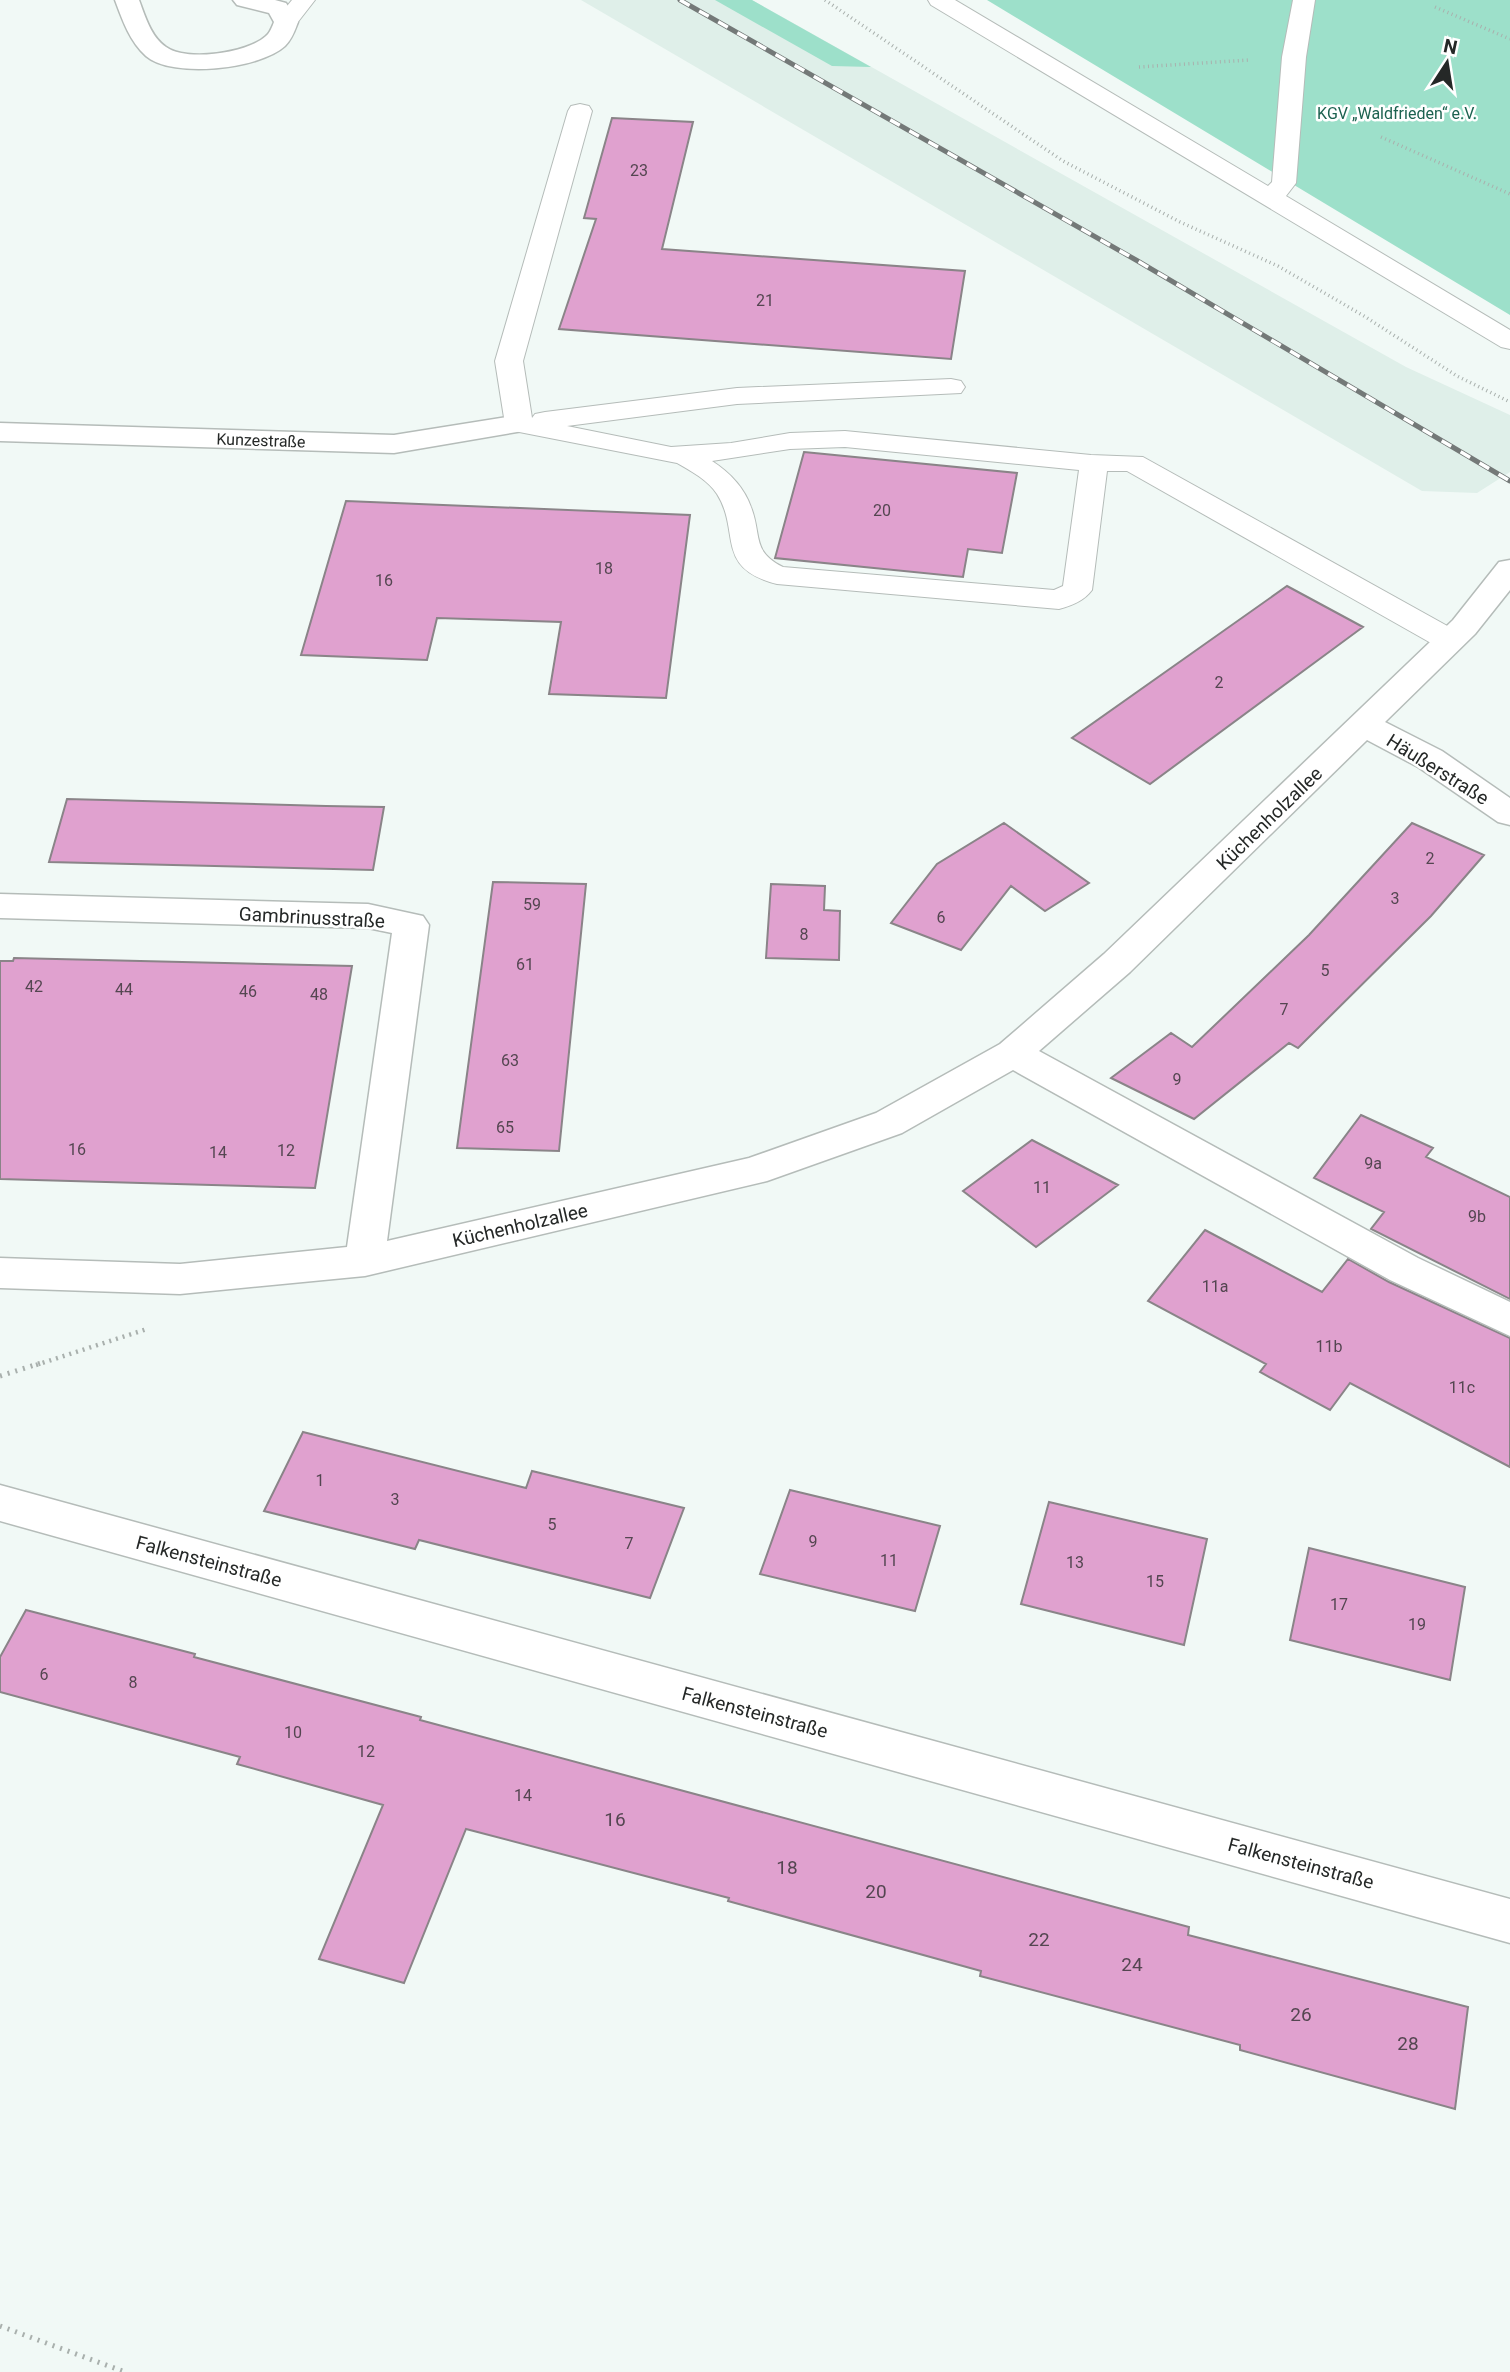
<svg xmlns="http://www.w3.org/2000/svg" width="1510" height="2372" font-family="Roboto,sans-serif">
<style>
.built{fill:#dfefe9}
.green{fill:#9de0ca}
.building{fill:#e0a1cf;stroke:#8a8488;stroke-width:2}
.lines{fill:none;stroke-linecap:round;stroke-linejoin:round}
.service-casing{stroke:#b5bcb9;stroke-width:2}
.minor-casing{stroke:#b5bcb9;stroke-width:3}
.path-far2{stroke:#a9b0ad;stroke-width:3.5;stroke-dasharray:1 3.5;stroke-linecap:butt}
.path-far1{stroke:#a9b0ad;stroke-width:4.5;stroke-dasharray:2 5;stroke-linecap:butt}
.path{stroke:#a9b0ad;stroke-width:5;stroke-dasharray:2 6;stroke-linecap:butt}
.service{fill:#fff;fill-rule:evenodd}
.minor{fill:#fff;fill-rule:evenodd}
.rail-casing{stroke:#747978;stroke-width:5}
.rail{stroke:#fff;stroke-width:3.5;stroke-dasharray:11;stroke-linecap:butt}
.labels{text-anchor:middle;stroke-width:5;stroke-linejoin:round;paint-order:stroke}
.far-park-label{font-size:16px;fill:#1c6250;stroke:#fff}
.number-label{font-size:16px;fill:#544651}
.far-street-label{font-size:16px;fill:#252827;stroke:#fff}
.street-label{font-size:19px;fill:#252827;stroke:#fff}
.near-number-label{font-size:19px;fill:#544651}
</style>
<rect width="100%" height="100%" fill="#f1f9f6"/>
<path class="built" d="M581,0H752L1406,367L1510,415V472L1477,493L1422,491Z"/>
<path class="green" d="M715,0H752L871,67L832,66Z
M987,0H1510V315Z"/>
<path class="building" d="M612,118L693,122L662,249L965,271L951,359L559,329L596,219L584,218Z
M804,452L1017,473L1002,553L968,549L963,577L775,558Z
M346,501L690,515L666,698L549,694L561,622L437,618L427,660L301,655Z
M1287,586L1363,627L1150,784L1072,738Z
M67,799L326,806L384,807L373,870L49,862Z
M1004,823L1089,883L1045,911L1011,886L961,950L891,923L937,864Z
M1412,823L1484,855L1431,916L1298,1048L1289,1043L1194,1119L1111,1078L1171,1033L1192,1047L1309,935Z
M493,882L586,884L559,1151L457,1148Z
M771,884L825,886L824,910L840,911L839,960L766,958Z
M14,958L352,966L315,1188L0,1179V961H13Z
M1361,1115L1433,1148L1426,1157L1510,1197V1299L1371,1229L1384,1212L1314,1178Z
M1032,1140L1118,1185L1036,1247L963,1191Z
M1205,1230L1322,1292L1348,1259L1389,1282L1510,1338V1467L1350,1383L1330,1410L1260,1372L1266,1364L1148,1301Z
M303,1432L526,1488L532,1471L684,1508L650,1598L419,1540L415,1549L264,1511Z
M790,1490L940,1526L915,1611L760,1574Z
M1049,1502L1207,1539L1184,1645L1021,1604Z
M1309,1548L1465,1587L1450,1680L1290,1640Z
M26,1610L195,1654L194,1657L421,1717L420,1720L1189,1927L1188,1935L1468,2007L1455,2109L1240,2050V2045L980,1976L981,1971L728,1901L729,1898L466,1829L404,1983L319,1959L383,1805L237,1764L240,1757L0,1692V1657Z"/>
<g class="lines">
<g class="service-casing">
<path id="service" d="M292,0H315L294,27H278L274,22Z
M928,0H955L1268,186L1272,182L1282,57L1293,0H1315L1306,57L1296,183L1286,196L1510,330V349L1501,347L931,5Z
M580,104L589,106L592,111L523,361L532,418L535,414L545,412L737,388L951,379L961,381L965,387L961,393L737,404L567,426L671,447L731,443L790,433L845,431L1091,455L1143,457L1460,633L1464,640L1460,647L1449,649L1438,647L1127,471H1107L1092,590C1084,601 1071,606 1059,609L777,584C714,568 741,532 717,494C708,480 691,471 677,463L509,430L505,424L495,361L568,111L571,106ZM845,447L1079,470L1063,586L1054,590L783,567C751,551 762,535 751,507C744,487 729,472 712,461L790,449Z"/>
</g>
<g class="minor-casing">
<path id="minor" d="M115,0H139C145,16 151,37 166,47C186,62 248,53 266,36C270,33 272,27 274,22L269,13L237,5L233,0H275L286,3L298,22C295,30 292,39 285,46C260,69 173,79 146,56C130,42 122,19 115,0Z
M519,415L529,418L534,424L529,430L394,453L0,441V423L394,435Z
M1510,560V590L1475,634L1385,722L1442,751L1510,798V825L1498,822L1418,767L1367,740L1130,972L1039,1051L1418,1258L1510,1302V1336L1390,1280L1013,1070L902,1133L767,1181L365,1276L180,1294L0,1288V1258L180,1264L347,1247L392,933L368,928L0,918V894L368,904L423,916L429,925L387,1241L749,1158L876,1113L1000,1044L1104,954L1453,620L1499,562Z
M0,1485L1510,1899V1943L0,1521Z"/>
</g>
<path class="path-far2" d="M825,0L1063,161L1180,222L1278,266L1364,316L1457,376L1510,402
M1435,7L1510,39
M1139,67L1249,60
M1381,137L1510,194"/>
<path class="path-far1" d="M36,1365L147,1329"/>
<path class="path" d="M0,1376L41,1363
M0,2326L125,2372"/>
<use href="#service" class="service"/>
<use href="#minor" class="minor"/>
<g class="rail-casing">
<path id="rail" d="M680,0L1136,260L1510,481"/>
</g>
<use href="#rail" class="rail"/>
</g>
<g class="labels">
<g class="far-park-label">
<text x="1397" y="119">KGV „Waldfrieden“ e.V.</text>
</g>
<g class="number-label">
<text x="639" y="176">23</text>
<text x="765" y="306">21</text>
<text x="882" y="516">20</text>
<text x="604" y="574">18</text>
<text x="384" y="586">16</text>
<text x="1219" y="688">2</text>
<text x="1430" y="864">2</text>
<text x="1395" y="904">3</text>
<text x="532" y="910">59</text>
<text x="941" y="923">6</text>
<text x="804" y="940">8</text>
<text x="525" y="970">61</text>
<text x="1325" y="976">5</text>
<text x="34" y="992">42</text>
<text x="124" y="995">44</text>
<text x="248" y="997">46</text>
<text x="319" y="1000">48</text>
<text x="1284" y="1015">7</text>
<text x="510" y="1066">63</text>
<text x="1177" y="1085">9</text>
<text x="505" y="1133">65</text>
<text x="77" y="1155">16</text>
<text x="286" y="1156">12</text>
<text x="218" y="1158">14</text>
<text x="1373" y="1169">9a</text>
<text x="1042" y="1193">11</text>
<text x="1477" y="1222">9b</text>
<text x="1215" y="1292">11a</text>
<text x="1329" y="1352">11b</text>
<text x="1462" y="1393">11c</text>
<text x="320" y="1486">1</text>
<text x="395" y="1505">3</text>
<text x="552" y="1530">5</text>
<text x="813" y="1547">9</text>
<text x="629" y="1549">7</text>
<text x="889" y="1566">11</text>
<text x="1075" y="1568">13</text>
<text x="1155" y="1587">15</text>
<text x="1339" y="1610">17</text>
<text x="1417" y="1630">19</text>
<text x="44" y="1680">6</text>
<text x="133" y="1688">8</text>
<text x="293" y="1738">10</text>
<text x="366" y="1757">12</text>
<text x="523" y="1801">14</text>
</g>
<g class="far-street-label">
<text transform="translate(261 440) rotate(2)" y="6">Kunzestraße</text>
</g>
<g class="street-label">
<text transform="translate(1438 769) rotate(32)" y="7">Häußerstraße</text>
<text transform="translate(1269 818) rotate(-44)" y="7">Küchenholzallee</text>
<text transform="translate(312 917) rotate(3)" y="7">Gambrinusstraße</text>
<text transform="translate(520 1225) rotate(-13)" y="7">Küchenholzallee</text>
<text transform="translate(209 1561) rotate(15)" y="7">Falkensteinstraße</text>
<text transform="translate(755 1712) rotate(15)" y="7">Falkensteinstraße</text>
<text transform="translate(1301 1863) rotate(15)" y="7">Falkensteinstraße</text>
</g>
<g class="near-number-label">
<text x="615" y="1826">16</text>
<text x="787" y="1874">18</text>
<text x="876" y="1898">20</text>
<text x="1039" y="1946">22</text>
<text x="1132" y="1971">24</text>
<text x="1301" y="2021">26</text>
<text x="1408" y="2050">28</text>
</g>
</g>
<g transform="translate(1447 63) rotate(12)" stroke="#ffffff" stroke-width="5" paint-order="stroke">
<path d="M0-5L12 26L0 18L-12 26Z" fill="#252827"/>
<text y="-10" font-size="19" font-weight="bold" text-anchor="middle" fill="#252827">N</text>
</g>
</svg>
